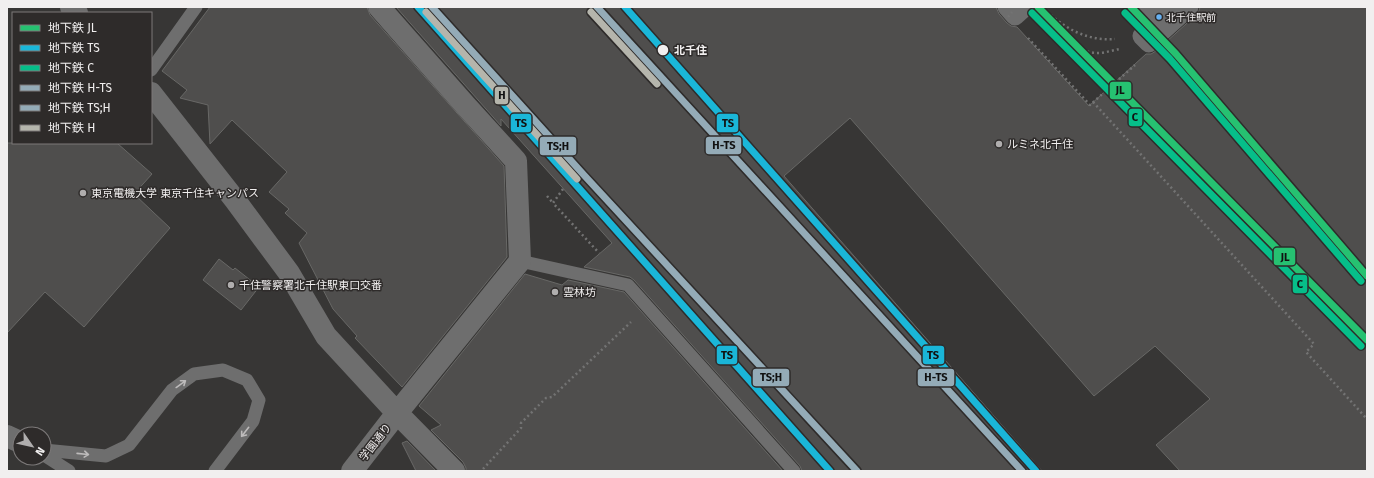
<svg xmlns="http://www.w3.org/2000/svg" width="1374" height="478" font-family="'Fira Sans','Noto Sans JP',sans-serif">
<style>
.building{fill:#4f4e4d;stroke:#686866}
.lines{fill:none;stroke-linecap:round;stroke-linejoin:round}
.path{stroke:#737373;stroke-width:2.5;stroke-dasharray:2 3;stroke-linecap:butt}
.service{stroke:#6e6e6e;stroke-width:13}
.pedestrian{stroke:#6e6e6e;stroke-width:19}
.minor{stroke:#6e6e6e;stroke-width:22}
.tertiary{stroke:#6e6e6e;stroke-width:22}
.path-bridge{stroke:#737373;stroke-width:2.5;stroke-dasharray:2 3;stroke-linecap:butt}
.pedestrian-bridge{stroke:#6e6e6e;stroke-width:19}
.metro-1-casing{stroke:#2e2b2a;stroke-width:10}
.metro-2-casing{stroke:#2e2b2a;stroke-width:10}
.metro-3-casing{stroke:#2e2b2a;stroke-width:10}
.metro-4-casing{stroke:#2e2b2a;stroke-width:10}
.metro-5-casing{stroke:#2e2b2a;stroke-width:10}
.metro-6-casing{stroke:#2e2b2a;stroke-width:10}
.metro-1{stroke:#26c171;stroke-width:7}
.metro-2{stroke:#1ab6d8;stroke-width:7}
.metro-3{stroke:#06be89;stroke-width:7}
.metro-4{stroke:#94abb7;stroke-width:7}
.metro-5{stroke:#94abb7;stroke-width:7}
.metro-6{stroke:#b5b5ac;stroke-width:7}
.oneway{stroke:#bdbbbb}
.bus-dot{fill:#66b1f2;stroke:#2e2b2a;stroke-width:1.5}
.stop-dot{fill:#f1efef;stroke:#2e2b2a;stroke-width:1.5}
.poi-dot{fill:#b0aeae;stroke:#2e2b2a;stroke-width:1.5}
.labels{text-anchor:middle;stroke-width:3;stroke-linejoin:round;paint-order:stroke}
.bus-label{font-size:10px;fill:#f1efef;stroke:#2e2b2a;text-anchor:start}
.stop-label{font-size:11px;font-weight:bold;fill:#f1efef;stroke:#2e2b2a;text-anchor:start}
.poi-label{font-size:11px;fill:#f1efef;stroke:#2e2b2a;text-anchor:start}
.street-label{font-size:11px;fill:#f1efef;stroke:#2e2b2a}
.line-badge{stroke:#2e2b2a;stroke-width:1.5}
.pale-badge-label{font-size:11px;text-anchor:middle;font-weight:bold;fill:#111}
</style>
<rect width="100%" height="100%" fill="#373635"/>
<path class="building" d="M210,7H367L370,15L504,166L507,257L402,387L355,338L357,336L333,309L299,243L307,233L285,213L289,209L269,192L287,172L232,120L210,144L208,105L180,98L187,90L162,71Z
M396,7H996L999,14L1007,23L1011,26L1017,27L1089,106L1146,54H1151L1156,51L1196,15L1199,11L1200,7H1367V471H1180L1156,445L1210,399L1155,346L1094,396L850,118L784,176L1042,471H802L800,466L634,280L630,277L584,267L612,243L501,119V126Z
M7,143H117L152,174L134,194L170,228L84,327L45,292L7,333Z
M219,259L233,270L235,268L259,287L241,310L203,280Z
M525,274L562,285L568,280L624,292L783,471H466V468L463,462L431,430L441,425L419,406Z
M407,441L436,471H416L402,443Z"/>
<g class="lines">
<path class="path" d="M1051,15C1069,31 1090,41 1115,39
M1046,24C1059,37 1078,53 1098,53C1105,53 1113,50 1120,49
M1028,38L1090,105L1135,65
M1093,102L1314,344L1306,352L1367,419
M563,189L553,203L599,253
M547,196L553,203
M483,469L521,428V423L546,398L552,397L631,322"/>
<path class="service" d="M151,70L196,7
M520,261L628,285L794,471
M44,450L106,456L129,445L172,390L194,374L223,370L247,380L259,400L253,421L215,471
M44,455L69,471"/>
<path class="pedestrian" d="M1007,7L1015,16L1025,7
M1147,7L1159,20"/>
<path class="minor" d="M71,7L77,13
M151,93L235,200L289,273L326,336L397,413L454,471
M352,471L397,413L520,261L516,161L466,106L379,7"/>
<path class="tertiary" d="M7,436L20,442"/>
<path class="path-bridge" d="M1008,17L1012,12"/>
<path class="pedestrian-bridge" d="M1174,7L1142,36L1149,43L1189,7"/>
<g class="metro-1-casing">
<path id="metro-1" d="M1038,7L1367,340
M1131,7L1176,54L1367,276"/>
</g>
<g class="metro-2-casing">
<path id="metro-2" d="M418,7L830,471
M625,7L1036,471"/>
</g>
<g class="metro-3-casing">
<path id="metro-3" d="M1032,13L1361,346
M1125,13L1170,59L1361,281"/>
</g>
<g class="metro-4-casing">
<path id="metro-4" d="M597,7L1022,471"/>
</g>
<g class="metro-5-casing">
<path id="metro-5" d="M432,7L583,174L857,471"/>
</g>
<g class="metro-6-casing">
<path id="metro-6" d="M426,12L577,179
M591,12L657,84"/>
</g>
<use href="#metro-1" class="metro-1"/>
<use href="#metro-2" class="metro-2"/>
<use href="#metro-3" class="metro-3"/>
<use href="#metro-4" class="metro-4"/>
<use href="#metro-5" class="metro-5"/>
<use href="#metro-6" class="metro-6"/>
</g>
<defs><path id="oneway-shaft" d="M-6 0H5M1.5-3L5.5 0L1.5 3" fill="none" stroke-width="1.6" stroke-linecap="round" stroke-linejoin="round"/></defs>
<g class="oneway">
<use href="#oneway-shaft" transform="translate(181 384) rotate(-36)"/>
<use href="#oneway-shaft" transform="translate(245 432) rotate(128)"/>
<use href="#oneway-shaft" transform="translate(83 454) rotate(6)"/>
</g>
<circle class="bus-dot" cx="1159" cy="17" r="3.5"/>
<circle class="stop-dot" cx="663" cy="50" r="6"/>
<g class="poi-dot">
<circle cx="999" cy="144" r="4"/>
<circle cx="83" cy="193" r="4"/>
<circle cx="231" cy="285" r="4"/>
<circle cx="555" cy="292" r="4"/>
</g>
<g class="labels">
<g class="bus-label">
<text x="1166" y="21">北千住駅前</text>
</g>
<g class="stop-label">
<text x="674" y="54">北千住</text>
</g>
<g class="poi-label">
<text x="1007" y="148">ルミネ北千住</text>
<text x="91" y="197">東京電機大学 東京千住キャンパス</text>
<text x="239" y="289">千住警察署北千住駅東口交番</text>
<text x="563" y="296">雲林坊</text>
</g>
<g class="street-label">
<text transform="translate(375 442) rotate(-52)" y="4">学園通り</text>
</g>
</g>
<g class="line-badge">
<rect x="1109" y="81" width="23" height="19" rx="4" fill="#26c171"/>
<rect x="494" y="86" width="15" height="19" rx="4" fill="#b5b5ac"/>
<rect x="1128" y="108" width="15" height="19" rx="4" fill="#06be89"/>
<rect x="510" y="113" width="22" height="20" rx="4" fill="#1ab6d8"/>
<rect x="716" y="113" width="23" height="20" rx="4" fill="#1ab6d8"/>
<rect x="705" y="136" width="37" height="19" rx="4" fill="#94abb7"/>
<rect x="539" y="136" width="38" height="20" rx="4" fill="#94abb7"/>
<rect x="1273" y="247" width="23" height="19" rx="4" fill="#26c171"/>
<rect x="1292" y="274" width="16" height="20" rx="4" fill="#06be89"/>
<rect x="716" y="345" width="22" height="20" rx="4" fill="#1ab6d8"/>
<rect x="922" y="345" width="23" height="20" rx="4" fill="#1ab6d8"/>
<rect x="917" y="368" width="38" height="19" rx="4" fill="#94abb7"/>
<rect x="752" y="368" width="38" height="19" rx="4" fill="#94abb7"/>
</g>
<g class="pale-badge-label">
<text x="1120" y="94">JL</text>
<text x="502" y="99">H</text>
<text x="1135" y="121">C</text>
<text x="521" y="127">TS</text>
<text x="728" y="127">TS</text>
<text x="724" y="149">H-TS</text>
<text x="558" y="150">TS;H</text>
<text x="1285" y="261">JL</text>
<text x="1300" y="288">C</text>
<text x="727" y="359">TS</text>
<text x="933" y="359">TS</text>
<text x="936" y="381">H-TS</text>
<text x="771" y="381">TS;H</text>
</g>
<rect width="1374" height="478" fill="none" stroke="#f1efef" stroke-width="16"/>
<rect x="12" y="12" width="140" height="132" fill="#2e2b2a" stroke="#7c7979"/>
<rect x="20" y="25" width="20" height="6" fill="#26c171" stroke="#7c7979"/>
<text x="48" y="32" font-size="12" fill="#f1efef">地下鉄 JL</text>
<rect x="20" y="45" width="20" height="6" fill="#1ab6d8" stroke="#7c7979"/>
<text x="48" y="52" font-size="12" fill="#f1efef">地下鉄 TS</text>
<rect x="20" y="65" width="20" height="6" fill="#06be89" stroke="#7c7979"/>
<text x="48" y="72" font-size="12" fill="#f1efef">地下鉄 C</text>
<rect x="20" y="85" width="20" height="6" fill="#94abb7" stroke="#7c7979"/>
<text x="48" y="92" font-size="12" fill="#f1efef">地下鉄 H-TS</text>
<rect x="20" y="105" width="20" height="6" fill="#94abb7" stroke="#7c7979"/>
<text x="48" y="112" font-size="12" fill="#f1efef">地下鉄 TS;H</text>
<rect x="20" y="125" width="20" height="6" fill="#b5b5ac" stroke="#7c7979"/>
<text x="48" y="132" font-size="12" fill="#f1efef">地下鉄 H</text>
<g transform="translate(32 446) rotate(124)"><circle r="19" fill="#2e2b2a" stroke="#7c7979"/>
<path d="M0-3L7 15L0 10L-7 15Z" fill="#b0aeae"/>
<text y="-6" font-size="11" font-weight="bold" text-anchor="middle" fill="#f1efef">N</text>
</g>
</svg>
